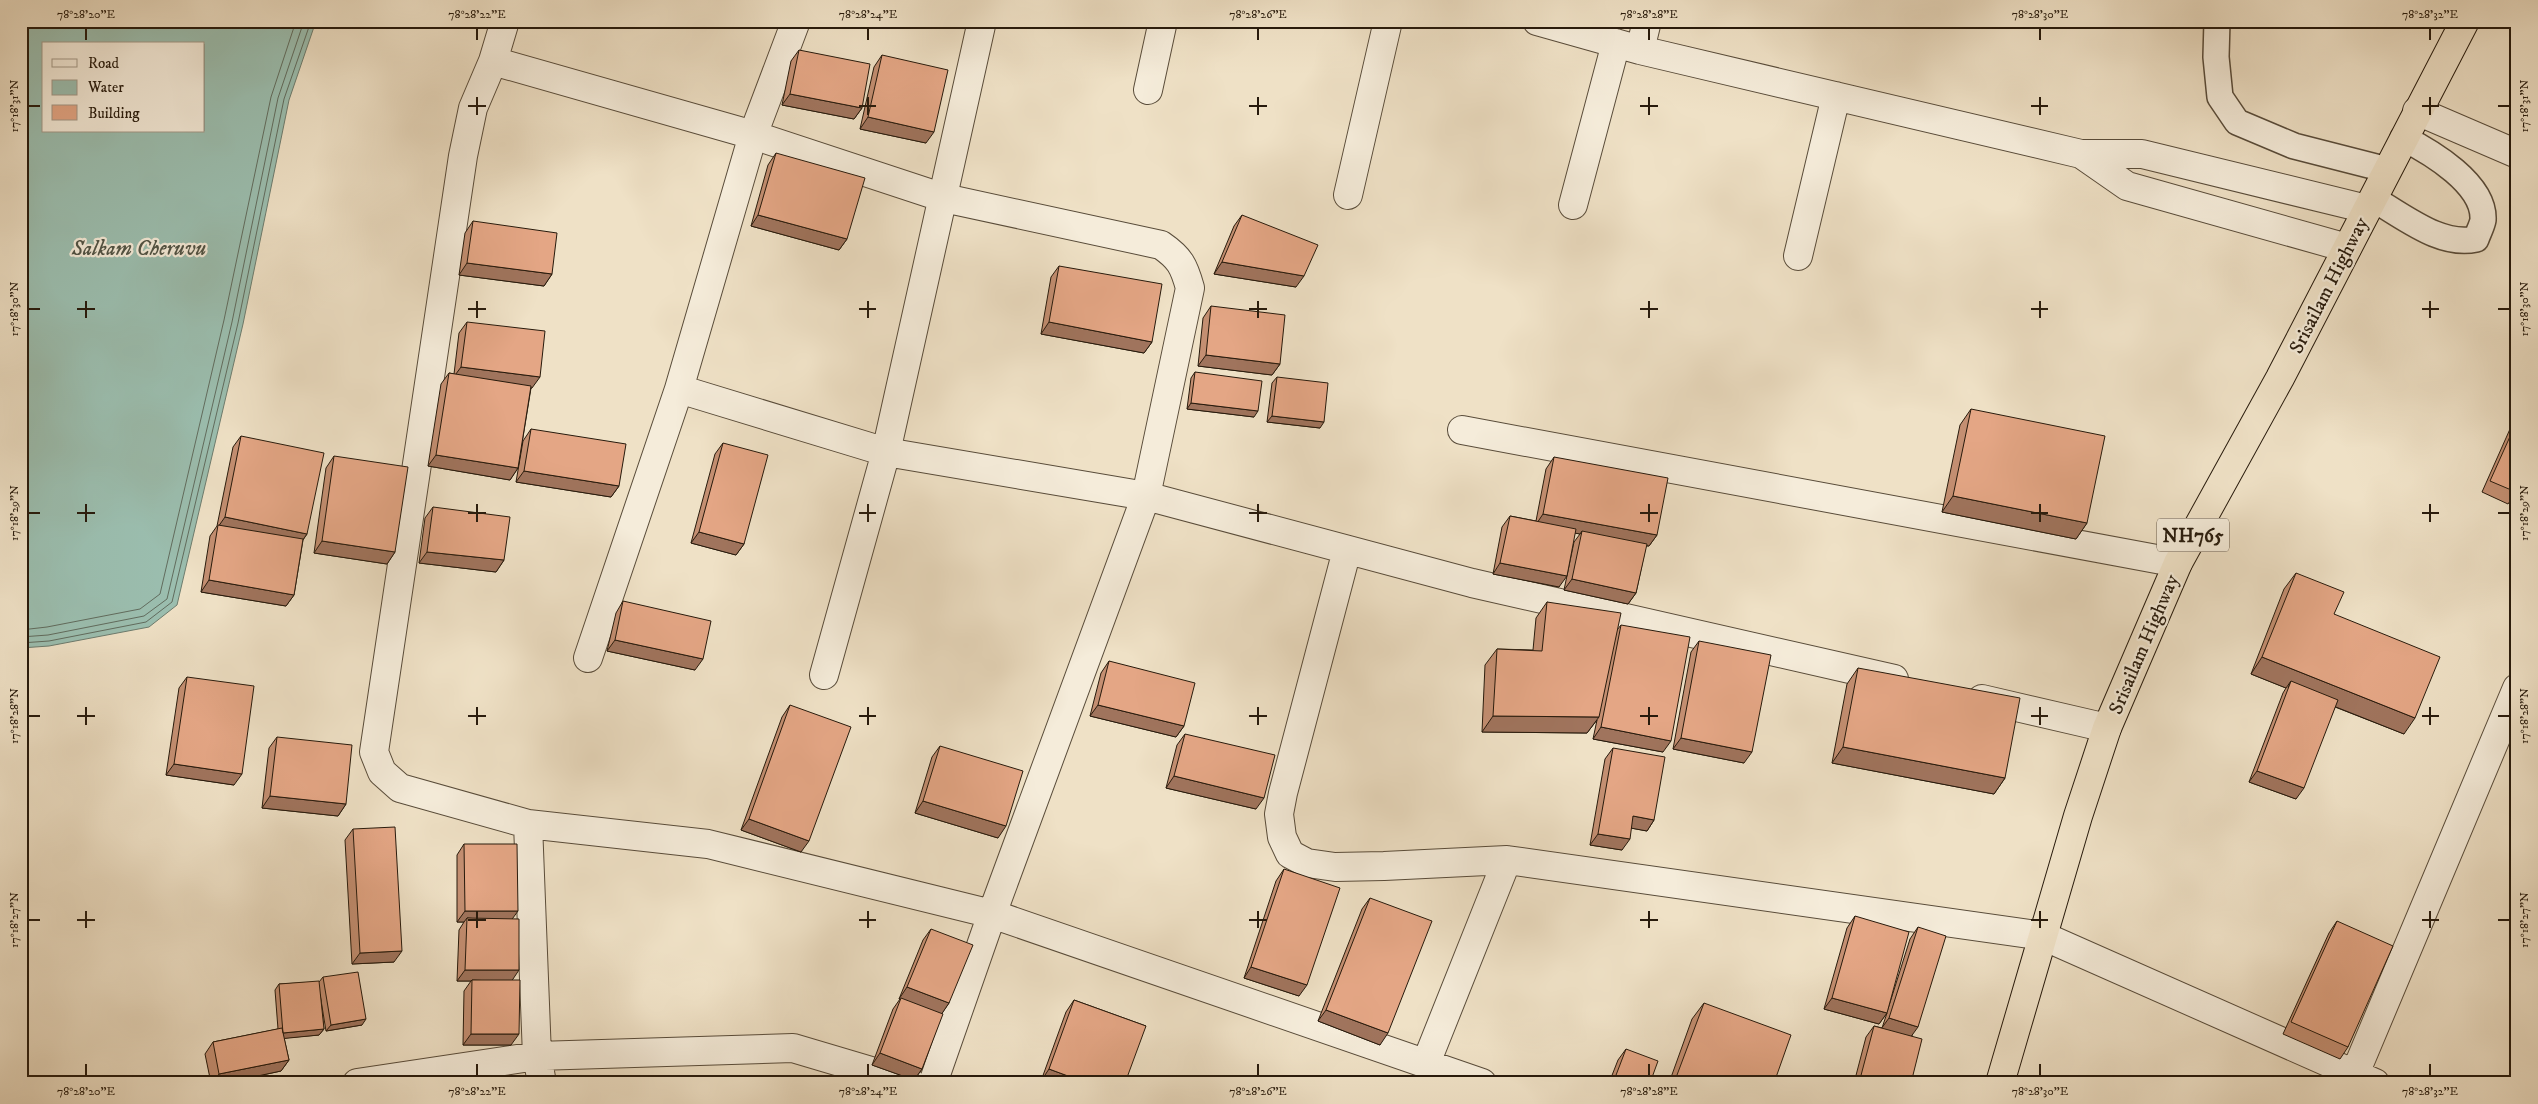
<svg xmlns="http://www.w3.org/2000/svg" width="2538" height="1104" font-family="'IM FELL DW Pica',serif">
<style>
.water{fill:#9bbeaf;stroke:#6d7c6e;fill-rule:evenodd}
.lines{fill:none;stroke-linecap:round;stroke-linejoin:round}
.shore{stroke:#616c5e;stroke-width:1}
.lane-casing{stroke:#594c3a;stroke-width:28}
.street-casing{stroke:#594c3a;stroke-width:30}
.highway-casing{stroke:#271a0c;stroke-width:30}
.lane{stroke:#f5ecda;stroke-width:25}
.street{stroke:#f5ecda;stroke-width:28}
.highway{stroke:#efe1c6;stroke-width:28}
.wall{fill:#c48f72;stroke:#271a0c}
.shaded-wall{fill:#a0745d;stroke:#271a0c}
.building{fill:#e4a685;stroke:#271a0c}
.ticks{fill:none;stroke:#271a0c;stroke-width:2}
.labels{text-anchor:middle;stroke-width:4.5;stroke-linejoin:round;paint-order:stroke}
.shield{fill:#f5ecda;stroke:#65594a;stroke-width:1}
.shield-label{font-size:19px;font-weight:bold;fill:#271a0c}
.street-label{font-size:20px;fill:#271a0c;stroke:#f5ecda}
.water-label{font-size:21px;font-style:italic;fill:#505345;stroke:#f5ecda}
.neatline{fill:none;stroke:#271a0c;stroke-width:2}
.ticks-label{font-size:12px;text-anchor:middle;fill:#271a0c}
</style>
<rect width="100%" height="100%" fill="#efe1c6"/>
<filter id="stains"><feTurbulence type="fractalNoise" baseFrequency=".004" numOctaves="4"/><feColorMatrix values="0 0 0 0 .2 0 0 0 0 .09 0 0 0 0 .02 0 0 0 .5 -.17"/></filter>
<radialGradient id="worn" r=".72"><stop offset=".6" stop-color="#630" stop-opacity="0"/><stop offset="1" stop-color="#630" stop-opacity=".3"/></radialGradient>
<path class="water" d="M21,21H316L289,100L243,324L177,605L149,627L49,646L21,648ZM44,44H204V131H44Z"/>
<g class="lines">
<path class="shore" d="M21,630L47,627L140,609L160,594L224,320L271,97L296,21
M21,637L48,635L144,616L167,599L232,322L278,98L304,21
M21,643L49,641L146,622L172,602L238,323L284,99L311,21"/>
<g class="lane-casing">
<path id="lane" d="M2217,21L2216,57L2220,97L2237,122L2294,146L2388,170
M2373,199C2404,216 2440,247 2476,239C2478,233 2482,226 2483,220C2485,184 2431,152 2403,138"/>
</g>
<g class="street-casing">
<path id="street" d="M505,21L493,61L473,108L463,156L374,752L382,772L400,788L528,824L708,844L992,914L1482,1083
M796,21L753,135L679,389L886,452L1146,496L1472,583L1894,679
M1537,21L1640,50L2081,154H2142L2367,209
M1640,50L1647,21
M493,61L753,135L944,198L1161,245C1180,258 1184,266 1190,288L1146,496L992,914L933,1083
M1148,90L1163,21
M2417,111L2517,154
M2081,154L2127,186L2347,248
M1348,195L1388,21
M1573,205L1616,43
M1798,256L1836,96
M1462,430L2178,563
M1347,550L1283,793L1279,814L1282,837L1290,854L1307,863L1335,867L1384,866L1507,860L2043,936L2375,1083
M588,658L679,389
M824,675L886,452L982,21
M1982,699L2107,728
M528,824L537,1056L542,1083
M1426,1063L1507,860
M357,1083L537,1056L793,1048L911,1083
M2351,1083L2517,688"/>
</g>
<g class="highway-casing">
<path id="highway" d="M2000,1083L2078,816L2107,728L2178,563L2280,378L2465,21"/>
</g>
<use href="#lane" class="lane"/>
<use href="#street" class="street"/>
<use href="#highway" class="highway"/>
</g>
<path class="wall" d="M799,50L862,108L854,119L782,105L791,61Z
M882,55L926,143L860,129L874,67Z
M776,153L847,239L839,250L751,226L768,165Z
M1242,215L1296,287L1214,274L1234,226Z
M473,221L552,274L544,286L459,275L465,233Z
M1059,266L1152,342L1144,353L1041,334L1051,277Z
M1211,306L1280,364L1272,375L1198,366L1203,318Z
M467,322L532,388H531L518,468L510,480L428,466L441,384L449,373L454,374L459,333Z
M1195,372L1254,417L1187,409L1191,378Z
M1277,377L1320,428L1267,422L1272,383Z
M1971,409L2087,523L2076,539L1942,512L1960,425Z
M2517,420V491L2508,504L2482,492L2510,429Z
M531,429L619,486L611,497L516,482L523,441Z
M241,436L307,534L303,540L294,595L286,606L201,592L210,536L217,526L233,447Z
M723,443L744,544L736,555L691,543L715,454Z
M334,456L395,552L387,564L314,553L326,468Z
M1554,457L1657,535L1649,546H1646L1636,593L1628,604L1564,590L1574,542L1580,534L1575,533L1559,587L1493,574L1502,527L1510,516L1536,521L1546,469Z
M433,507L504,560L496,572L419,563L425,518Z
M2296,573L2334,614L2404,734L2335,707L2296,799L2249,782L2283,693L2286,688L2251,674L2284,589Z
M623,601L695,670L607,651L616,613Z
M1547,602L1617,630L1621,625L1663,752L1593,739L1597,720L1587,733L1482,732L1485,665L1497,649L1533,650L1536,618Z
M1699,641L1744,763L1673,749L1691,652Z
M1109,661L1184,726L1176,737L1090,716L1101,673Z
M1858,668L2005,778L1994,794L1832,763L1847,684Z
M187,677L234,785L166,775L179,688Z
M790,705L801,852L741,830L782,717Z
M1185,734L1256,809L1166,788L1177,745Z
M277,737L346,804L338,816L262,808L269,748Z
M940,746L998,838L915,813L932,757Z
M1613,748L1654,820L1647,831L1631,828L1622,850L1590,845L1605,759Z
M353,829L394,962L352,964L345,840Z
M464,844L512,919L511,1045H463L464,991L471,981H457L459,930L464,922H457V855Z
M1284,869L1299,996L1244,978L1276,881Z
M1370,898L1380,1045L1318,1021L1362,909Z
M1855,916L1887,1012L1910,939L1918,927L1912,1036L1911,1083H1854L1866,1037L1874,1026L1882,1028L1887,1013L1879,1024L1824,1009L1847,928Z
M2337,921L2348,1047L2340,1059L2283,1034L2329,933Z
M931,929L949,1003L942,1013L922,1069L914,1080L872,1065L893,1009L900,999H899L923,940Z
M323,977L362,1025L326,1031L320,994L324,1029L319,1035L284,1038L289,1060L281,1071L225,1083H211L205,1054L213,1042L278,1029L275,990L279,984L319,982Z
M1074,1000L1146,1026L1041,1081L1066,1012Z
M1704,1003L1774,1083H1669L1692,1019Z
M1626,1049L1650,1083H1609L1618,1060Z"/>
<path class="shaded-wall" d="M790,94L862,108L854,119L782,105Z
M868,117L934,132L926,143L860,129Z
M758,215L847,239L839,250L751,226Z
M1222,262L1304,276L1296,287L1214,274Z
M467,263L552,274L544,286L459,275Z
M1049,322L1152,342L1144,353L1041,334Z
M1206,355L1280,364L1272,375L1198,366Z
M461,367L540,377L532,388L453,378Z
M1191,403L1258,411L1254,417L1187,409Z
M1272,416L1324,422L1320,428L1267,422Z
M436,455L518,468L510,480L428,466Z
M524,471L619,486L611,497L516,482Z
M1953,496L2087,523L2076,539L1942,512Z
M1543,514L1657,535L1649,546L1581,534L1582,531L1580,534L1535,526Z
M225,517L307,534L299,545L218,527Z
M699,532L744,544L736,555L691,543Z
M322,541L395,552L387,564L314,553Z
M427,552L504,560L496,572L419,563Z
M1500,563L1567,576L1559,587L1493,574Z
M1572,579L1636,593L1628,604L1564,590Z
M209,580L294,595L286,606L201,592Z
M615,640L703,659L695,670L607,651Z
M2262,657L2415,718L2404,734L2288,688L2291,681L2286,688L2251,674Z
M1098,705L1184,726L1176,737L1090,716Z
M1493,716L1599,717L1587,733L1482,732Z
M1601,727L1671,741L1663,752L1593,739Z
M1681,738L1752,752L1744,763L1673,749Z
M1843,747L2005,778L1994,794L1832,763Z
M174,764L242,774L234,785L166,775Z
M2257,771L2304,788L2296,799L2249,782Z
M1174,776L1264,798L1256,809L1166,788Z
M270,796L346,804L338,816L262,808Z
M923,801L1006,826L998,838L915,813Z
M1633,816L1654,820L1647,831L1625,827Z
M749,819L809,841L801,852L741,830Z
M1598,834L1630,839L1622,850L1590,845Z
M465,911H518L510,922L467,918L464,922H457Z
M402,951L394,962L352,964L360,953Z
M1251,967L1307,985L1299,996L1244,978Z
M465,970H519L511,982L472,980L471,981H457Z
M907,987L949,1003L941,1015L899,999Z
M1832,998L1887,1013L1879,1024L1824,1009Z
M1326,1010L1388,1033L1380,1045L1318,1021Z
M1889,1018L1918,1027L1910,1038L1881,1029Z
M366,1019L362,1025L326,1031L331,1025Z
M324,1029L319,1035L279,1039L283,1033Z
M471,1034H519L511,1045H463Z
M880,1053L922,1069L914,1080L872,1065Z
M289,1060L281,1071L225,1083H213L219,1074Z
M1049,1069L1087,1083H1047L1041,1081Z"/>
<path class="building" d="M799,50L870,64L862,108L790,94Z
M882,55L948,70L934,132L868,117Z
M776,153L865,178L847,239L758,215Z
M1242,215L1318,245L1304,276L1222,262Z
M473,221L557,233L552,274L467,263Z
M1059,266L1162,284L1152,342L1049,322Z
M1211,306L1285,315L1280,364L1206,355Z
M467,322L545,331L540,377L461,367Z
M1195,372L1262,381L1258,411L1191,403Z
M449,373L531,386L518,468L436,455Z
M1277,377L1328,383L1324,422L1272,416Z
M1971,409L2105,436L2087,523L1953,496Z
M2517,421V491L2516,492L2490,481Z
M531,429L626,444L619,486L524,471Z
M241,436L324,453L307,534L225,517Z
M723,443L768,455L744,544L699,532Z
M334,456L408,467L395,552L322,541Z
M1554,457L1668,478L1657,535L1543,514Z
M433,507L510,517L504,560L427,552Z
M1510,516L1576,529L1567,576L1500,563Z
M218,525L303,539L294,595L209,580Z
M1582,531L1647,544L1636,593L1572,579Z
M2296,573L2344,592L2334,614L2440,657L2415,718L2262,657Z
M623,601L711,621L703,659L615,640Z
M1547,602L1621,613L1599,717L1493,716L1497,649L1542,651Z
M1621,625L1690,637L1671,741L1601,727Z
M1699,641L1771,655L1752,752L1681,738Z
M1109,661L1195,683L1184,726L1098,705Z
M1858,668L2020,698L2005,778L1843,747Z
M187,677L254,686L242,774L174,764Z
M2291,681L2338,700L2304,788L2257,771Z
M790,705L851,727L809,841L749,819Z
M1185,734L1275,755L1264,798L1174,776Z
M277,737L352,745L346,804L270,796Z
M940,746L1023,771L1006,826L923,801Z
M1613,748L1665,757L1654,820L1633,816L1630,839L1598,834Z
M395,827L402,951L360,953L353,829Z
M464,844H517L518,911H465Z
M1284,869L1340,888L1307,985L1251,967Z
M1370,898L1432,921L1388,1033L1326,1010Z
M1855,916L1909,932L1887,1013L1832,998Z
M467,918L519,919V970H465Z
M2337,921L2393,946L2348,1047L2291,1022Z
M1918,927L1946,936L1918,1027L1889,1018Z
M931,929L973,945L949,1003L907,987Z
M358,972L366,1019L331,1025L323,977Z
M472,980H520L519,1034H471Z
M319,981L324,1029L283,1033L279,984Z
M901,998L943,1014L922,1069L880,1053Z
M1074,1000L1146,1026L1125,1083H1087L1049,1069Z
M1704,1003L1791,1035L1774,1083H1674Z
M1874,1026L1922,1039L1911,1083H1859Z
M282,1028L289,1060L219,1074L213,1042Z
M1626,1049L1658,1061L1650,1083H1613Z"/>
<path class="ticks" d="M86,28V40M477,28V40M868,28V40M1258,28V40M1649,28V40M2040,28V40M2430,28V40M477,97V115M868,97V115M1258,97V115M1649,97V115M2040,97V115M2430,97V115M28,106H40M468,106H486M859,106H876M1249,106H1267M1640,106H1658M2031,106H2048M2422,106H2439M2498,106H2510M86,301V318M477,301V318M868,301V318M1258,301V318M1649,301V318M2040,301V318M2430,301V318M28,309H40M77,309H95M468,309H486M859,309H876M1249,309H1267M1640,309H1658M2031,309H2048M2422,309H2439M2498,309H2510M86,504V522M477,504V522M868,504V522M1258,504V522M1649,504V522M2040,504V522M2430,504V522M28,513H40M77,513H95M468,513H486M859,513H876M1249,513H1267M1640,513H1658M2031,513H2048M2422,513H2439M2498,513H2510M86,707V725M477,707V725M868,707V725M1258,707V725M1649,707V725M2040,707V725M2430,707V725M28,716H40M77,716H95M468,716H486M859,716H876M1249,716H1267M1640,716H1658M2031,716H2048M2422,716H2439M2498,716H2510M86,911V928M477,911V928M868,911V928M1258,911V928M1649,911V928M2040,911V928M2430,911V928M28,920H40M77,920H95M468,920H486M859,920H876M1249,920H1267M1640,920H1658M2031,920H2048M2422,920H2439M2498,920H2510M86,1064V1076M477,1064V1076M868,1064V1076M1258,1064V1076M1649,1064V1076M2040,1064V1076M2430,1064V1076"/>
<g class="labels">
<rect class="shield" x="2157" y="518.5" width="72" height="33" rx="4"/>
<g class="shield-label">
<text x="2193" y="542">NH765</text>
</g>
<g class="street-label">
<text transform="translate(2328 285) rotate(-63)" y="7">Srisailam Highway</text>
<text transform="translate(2143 644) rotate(-67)" y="7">Srisailam Highway</text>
</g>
<g class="water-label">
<text x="139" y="255">Salkam Cheruvu</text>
</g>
</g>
<rect width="2538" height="1104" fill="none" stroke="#efe1c6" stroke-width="55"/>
<rect x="42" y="42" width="162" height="90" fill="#f5ecda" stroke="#a39888"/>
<rect x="52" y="59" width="25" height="8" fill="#f5ecda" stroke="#a39888"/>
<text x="88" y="68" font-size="15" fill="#271a0c">Road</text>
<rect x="52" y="80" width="25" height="15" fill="#9bbeaf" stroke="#a39888"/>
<text x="88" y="92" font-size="15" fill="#271a0c">Water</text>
<rect x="52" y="105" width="25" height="15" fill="#e4a685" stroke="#a39888"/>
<text x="88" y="118" font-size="15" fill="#271a0c">Building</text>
<rect x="28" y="28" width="2482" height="1048" class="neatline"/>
<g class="ticks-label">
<text x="86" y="18">78°28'20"E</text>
<text x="477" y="18">78°28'22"E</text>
<text x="868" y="18">78°28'24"E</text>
<text x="1258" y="18">78°28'26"E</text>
<text x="1649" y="18">78°28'28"E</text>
<text x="2040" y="18">78°28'30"E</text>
<text x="2430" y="18">78°28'32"E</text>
<text transform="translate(14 106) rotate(-90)" y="4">17°18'31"N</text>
<text transform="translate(2524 106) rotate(-90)" y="4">17°18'31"N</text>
<text transform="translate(14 309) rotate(-90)" y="4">17°18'30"N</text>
<text transform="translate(2524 309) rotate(-90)" y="4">17°18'30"N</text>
<text transform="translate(14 513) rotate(-90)" y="4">17°18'29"N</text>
<text transform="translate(2524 513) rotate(-90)" y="4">17°18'29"N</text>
<text transform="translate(14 716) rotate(-90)" y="4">17°18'28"N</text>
<text transform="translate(2524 716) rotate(-90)" y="4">17°18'28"N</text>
<text transform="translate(14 920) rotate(-90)" y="4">17°18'27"N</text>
<text transform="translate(2524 920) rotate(-90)" y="4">17°18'27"N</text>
<text x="86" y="1095">78°28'20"E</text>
<text x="477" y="1095">78°28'22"E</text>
<text x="868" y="1095">78°28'24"E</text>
<text x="1258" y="1095">78°28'26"E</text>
<text x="1649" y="1095">78°28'28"E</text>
<text x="2040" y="1095">78°28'30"E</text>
<text x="2430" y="1095">78°28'32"E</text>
</g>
<rect width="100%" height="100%" filter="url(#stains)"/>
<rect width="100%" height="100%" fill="url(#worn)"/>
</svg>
